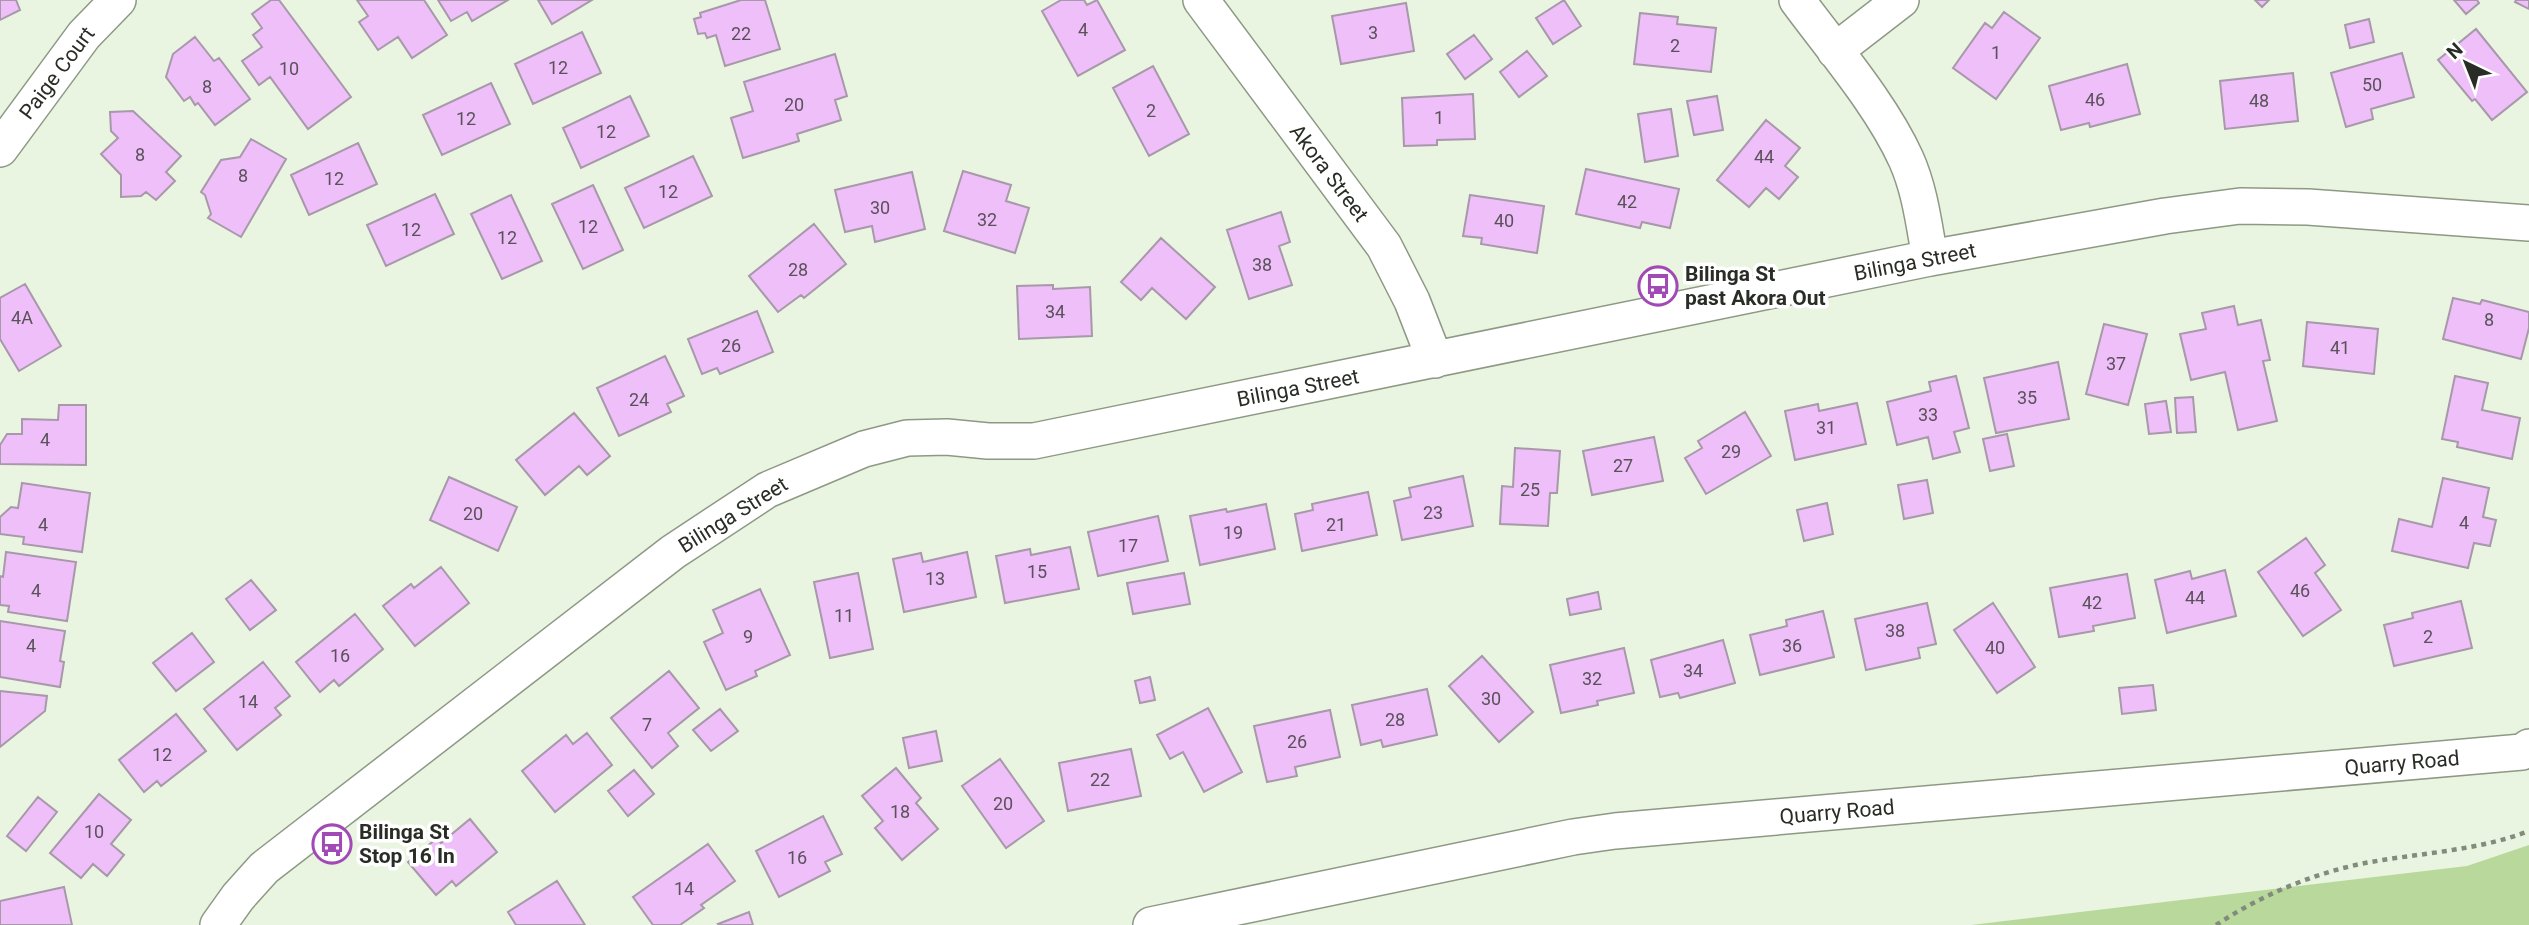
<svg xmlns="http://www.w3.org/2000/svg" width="2529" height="925" font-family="Roboto,sans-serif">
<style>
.green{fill:#b8d99b}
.building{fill:#eebff8;stroke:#a798aa;stroke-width:2}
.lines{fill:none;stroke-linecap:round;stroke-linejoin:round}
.minor-casing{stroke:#8e9985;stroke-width:38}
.path{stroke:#838b7d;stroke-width:4.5;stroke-dasharray:5 5;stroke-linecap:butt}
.minor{stroke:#fff;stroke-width:35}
.labels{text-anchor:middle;stroke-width:7;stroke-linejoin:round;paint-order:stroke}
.number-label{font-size:18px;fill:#5a525a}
.street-label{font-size:21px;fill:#292d25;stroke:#fff}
.poi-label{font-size:21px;font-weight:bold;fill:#292d25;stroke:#fff;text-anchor:start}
</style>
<rect width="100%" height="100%" fill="#e9f5e0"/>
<path class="green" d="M2529,845V925H1971L2467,866Z"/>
<path class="building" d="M0,0H16L20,10L0,20Z
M271,0H279L351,97L308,129L270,77L259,85L242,61L262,47L253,35L262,28L252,14Z
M357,0H424L447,35L412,58L398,37L378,50L359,22L368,16Z
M438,0H508L472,21L467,12L451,21Z
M538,0H592L552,24Z
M741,0H765L780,49L725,66L716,35L707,38L705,33L698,34L694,19L701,17L700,13Z
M1061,0H1084L1087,5L1097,0L1125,50L1078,76L1042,11Z
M1564,0L1581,26L1553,44L1536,18Z
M2255,0H2269L2262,7Z
M2454,0H2477L2479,3L2466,14Z
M2516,0H2529V9L2515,2Z
M1406,3L1414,51L1341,64L1332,16Z
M2004,12L2040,38L1996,99L1953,68L1985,23L1992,28Z
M1640,13L1678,17L1677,24L1716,28L1711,72L1634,64Z
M2369,19L2374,42L2350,48L2345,25Z
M2476,29L2527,92L2492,120L2475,99L2472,101L2438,60Z
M582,32L601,73L533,104L515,64Z
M1474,35L1492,59L1465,79L1447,54Z
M195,37L214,61L219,58L250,99L215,125L198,103L195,105L190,97L184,101L166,77L173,54Z
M1527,51L1547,76L1519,97L1500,72Z
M2402,53L2414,97L2371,109L2373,119L2346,127L2331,73Z
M835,54L847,96L835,100L841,120L797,134L799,141L743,158L731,118L753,111L744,82Z
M2127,64L2140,114L2090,127L2089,123L2061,130L2049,86Z
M1153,66L1189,134L1149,156L1113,88Z
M2293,73L2298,121L2225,129L2220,81Z
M491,83L510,124L442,155L423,115Z
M1473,94L1475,139L1437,140V145L1404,146L1402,98Z
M630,96L649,136L581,168L563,128Z
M1717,96L1723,130L1694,135L1687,101Z
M1671,109L1678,156L1645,162L1638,114Z
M133,111L181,156L166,172L175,181L156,200L146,192L141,196L121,197V175L101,154L118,138L111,131L110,112Z
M1766,120L1800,148L1785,166L1798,177L1779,199L1766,188L1749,207L1717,180Z
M251,139L286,159L241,237L208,218L211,214L205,195L201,192L221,160L240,157Z
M358,143L377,184L309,215L291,175Z
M693,156L712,196L644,228L625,188Z
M1586,169L1679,189L1670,228L1642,222L1640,228L1576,214Z
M963,171L1011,185L1006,201L1029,208L1015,253L944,231Z
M912,172L925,229L875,242L872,226L845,232L835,190Z
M593,185L623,250L583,269L552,204Z
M435,194L454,234L386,266L367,225Z
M511,195L542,261L502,279L471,214Z
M1470,195L1544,206L1537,253L1481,244L1482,238L1463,236Z
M1281,212L1290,242L1279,246L1292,285L1249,299L1227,230Z
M814,224L846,264L804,298L801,295L778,312L749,276Z
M1161,238L1215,287L1186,319L1152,288L1141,300L1121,282Z
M25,284L61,346L19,371L0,339V298Z
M1053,285V289L1090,287L1092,336L1019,339L1017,286Z
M2453,298L2480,304L2482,300L2529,312V328L2521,359L2443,339Z
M2234,306L2238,325L2261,320L2270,360L2263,361L2277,421L2238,430L2225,372L2191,380L2180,334L2206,329L2202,313Z
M757,311L773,352L720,374L717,368L702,374L688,339Z
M2307,322L2378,329L2374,374L2303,366Z
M2104,324L2147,334L2128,405L2086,394Z
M665,356L684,396L667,404L671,412L619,436L597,388Z
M2058,362L2069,419L1996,433L1984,378Z
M1956,376L1969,428L1954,432L1960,452L1933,459L1928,437L1897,445L1887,402L1931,391L1929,382Z
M2455,376L2488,383L2482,410L2520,418L2512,459L2457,447L2458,442L2442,439Z
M2193,397L2196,432L2177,433L2175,398Z
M2166,401L2171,432L2149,434L2145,404Z
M1857,403L1866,444L1795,460L1785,411L1818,404L1819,411Z
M59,405H86V465L0,464V445L7,434H22V419L58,420Z
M1745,412L1771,456L1706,494L1685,458L1702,448L1698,441Z
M574,413L610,456L587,475L579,466L545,495L516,460Z
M2007,434L2014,466L1990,471L1983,439Z
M1654,437L1663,481L1592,495L1583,451Z
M1515,448L1560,451L1557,493H1550L1548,526L1500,524L1502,486L1513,487Z
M1463,476L1473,526L1402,540L1394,501L1411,497L1409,488Z
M449,477L517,507L498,551L430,520Z
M2443,478L2489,488L2483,517L2496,520L2490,546L2474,543L2468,568L2392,551L2399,519L2432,527Z
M1927,480L1933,513L1904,519L1898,485Z
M22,483L90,493L82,552L23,544L24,537L0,534V517L11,507L18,508Z
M1368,492L1377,535L1302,551L1295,514L1313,510L1312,504Z
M1827,503L1833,534L1804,541L1797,510Z
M1266,504L1275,549L1200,565L1190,516L1226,509L1227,512Z
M1158,516L1168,561L1098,576L1088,532Z
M2306,538L2325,565L2315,573L2341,610L2303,636L2258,572Z
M1070,547L1079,589L1005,603L996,556L1030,549L1031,555Z
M6,552L76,562L67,621L8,612L9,606L0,605V576L3,577Z
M967,552L976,597L904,612L893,559L921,553L923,562Z
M441,567L469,603L415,646L383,606L411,584L414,588Z
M2225,570L2236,616L2167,633L2155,580L2190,571L2192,579Z
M858,573L873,649L830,658L814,582Z
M1184,573L1190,604L1133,614L1127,583Z
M2127,574L2135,618L2093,626L2094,631L2059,637L2050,588Z
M251,580L276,610L250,630L226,599Z
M760,589L790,655L755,671L757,676L726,690L704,642L723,633L713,610Z
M1598,592L1601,609L1570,615L1567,599Z
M2461,601L2472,648L2394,666L2384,625L2413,618L2412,613Z
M1927,603L1936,644L1918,648L1920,658L1866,670L1855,619Z
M1993,603L2035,667L1997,693L1954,630Z
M1823,611L1834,657L1760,675L1750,635L1787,626L1786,620Z
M355,614L383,649L339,686L334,680L320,692L296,662Z
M0,621L65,631L60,661L64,662L60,687L0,677Z
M192,633L214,662L176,691L153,663Z
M1723,640L1735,683L1680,698L1678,693L1660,697L1651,660Z
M1624,648L1634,693L1597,701L1598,705L1561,713L1550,665Z
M1482,656L1533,712L1499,742L1449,686Z
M263,662L290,696L275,708L281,715L237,750L204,709Z
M669,671L699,708L668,733L678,746L652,768L611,718Z
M1150,677L1155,700L1140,703L1135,681Z
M2153,685L2156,710L2122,714L2119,688Z
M1427,689L1437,735L1383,747L1381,740L1361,745L1352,705Z
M0,691L47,696L45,711L0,747Z
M1208,708L1242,772L1204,792L1183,752L1170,759L1157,735Z
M720,709L738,731L711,751L693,730Z
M1330,710L1340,757L1295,767L1297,776L1267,782L1254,726Z
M176,714L206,751L161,786L157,781L144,792L119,760Z
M936,731L942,761L909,768L903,738Z
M587,733L612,765L555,812L522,771L566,735L573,744Z
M1131,749L1141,796L1068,811L1059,763Z
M1000,759L1044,821L1006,848L962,786Z
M896,768L921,798L916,803L938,829L902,860L875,828L883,821L862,796Z
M634,770L654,794L628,816L608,791Z
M99,794L131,820L111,844L124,855L107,876L93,864L81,878L50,853Z
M38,797L57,812L26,851L7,836Z
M823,816L842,854L825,862L830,871L779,897L756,851Z
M470,819L497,852L456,886L452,881L436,895L408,862L437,838L441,843Z
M708,844L735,881L701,905L704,908L680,925H653L633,897Z
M557,881L585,925H516L508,912Z
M64,887L72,925H0V901Z
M749,912L753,925H719L718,924Z"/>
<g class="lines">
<g class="minor-casing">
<path id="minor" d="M1201,0L1384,246L1412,301L1435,360
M1797,0C1833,49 1881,104 1906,159C1920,190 1924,225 1930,258
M1835,51L1901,0
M0,149L84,35L118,0
M218,925L238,897L264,868L673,552L767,490L864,449L907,438L947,437L988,441H1034L1930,258L2165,216L2240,206L2308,207L2529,223
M1151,925L1573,837L1615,831L2522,752L2529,747"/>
</g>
<path class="path" d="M2216,925C2262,895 2311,874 2365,863C2419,853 2477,851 2529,831"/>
<use href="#minor" class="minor"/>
</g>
<defs>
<g id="bus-ring" transform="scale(2.0125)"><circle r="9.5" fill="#fff" stroke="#a149b5" stroke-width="1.5"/><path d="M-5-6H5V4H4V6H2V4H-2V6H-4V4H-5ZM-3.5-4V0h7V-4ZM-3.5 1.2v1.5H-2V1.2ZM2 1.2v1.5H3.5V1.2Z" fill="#a149b5"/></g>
</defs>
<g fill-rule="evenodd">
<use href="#bus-ring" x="1658" y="286"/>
<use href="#bus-ring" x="332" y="844"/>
</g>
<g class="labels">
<g class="number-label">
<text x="1083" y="36">4</text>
<text x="1373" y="39">3</text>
<text x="741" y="40">22</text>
<text x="1675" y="52">2</text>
<text x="1996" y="59">1</text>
<text x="558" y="74">12</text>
<text x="289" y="75">10</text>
<text x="2372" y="91">50</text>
<text x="207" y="93">8</text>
<text x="2095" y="106">46</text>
<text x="2259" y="107">48</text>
<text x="794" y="111">20</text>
<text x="1151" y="117">2</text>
<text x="1439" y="124">1</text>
<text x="466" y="125">12</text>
<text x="606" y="138">12</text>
<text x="140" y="161">8</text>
<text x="1764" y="163">44</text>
<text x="243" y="182">8</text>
<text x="334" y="185">12</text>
<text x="668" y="198">12</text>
<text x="1627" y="208">42</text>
<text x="880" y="214">30</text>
<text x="987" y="226">32</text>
<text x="1504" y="227">40</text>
<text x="588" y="233">12</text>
<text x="411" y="236">12</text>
<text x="507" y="244">12</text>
<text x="1262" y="271">38</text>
<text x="798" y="276">28</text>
<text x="1055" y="318">34</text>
<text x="22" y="324">4A</text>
<text x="2489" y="326">8</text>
<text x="731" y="352">26</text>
<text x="2340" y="354">41</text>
<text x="2116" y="370">37</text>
<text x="2027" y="404">35</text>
<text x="639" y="406">24</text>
<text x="1928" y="421">33</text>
<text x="1826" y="434">31</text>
<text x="45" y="446">4</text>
<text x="1731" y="458">29</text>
<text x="1623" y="472">27</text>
<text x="1530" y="496">25</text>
<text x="1433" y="519">23</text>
<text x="473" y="520">20</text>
<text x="2464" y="529">4</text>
<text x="43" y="531">4</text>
<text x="1336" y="531">21</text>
<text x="1233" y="539">19</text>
<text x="1128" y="552">17</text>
<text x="1037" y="578">15</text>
<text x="935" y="585">13</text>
<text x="36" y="597">4</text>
<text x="2300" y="597">46</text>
<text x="2195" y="604">44</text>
<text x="2092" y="609">42</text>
<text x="844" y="622">11</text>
<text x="1895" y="637">38</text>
<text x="748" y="643">9</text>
<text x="2428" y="643">2</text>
<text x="31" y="652">4</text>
<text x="1792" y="652">36</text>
<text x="1995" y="654">40</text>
<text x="340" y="662">16</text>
<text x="1693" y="677">34</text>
<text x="1592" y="685">32</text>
<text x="1491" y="705">30</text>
<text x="248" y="708">14</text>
<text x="1395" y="726">28</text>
<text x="647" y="731">7</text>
<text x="1297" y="748">26</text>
<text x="162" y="761">12</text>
<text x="1100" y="786">22</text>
<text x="1003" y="810">20</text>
<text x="900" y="818">18</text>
<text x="94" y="838">10</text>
<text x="797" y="864">16</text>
<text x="684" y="895">14</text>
</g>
<g class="street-label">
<text transform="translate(57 73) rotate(-53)" y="7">Paige Court</text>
<text transform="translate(1329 173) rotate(53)" y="7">Akora Street</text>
<text transform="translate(1915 262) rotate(-11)" y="7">Bilinga Street</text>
<text transform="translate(1298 388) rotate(-11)" y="7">Bilinga Street</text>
<text transform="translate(733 515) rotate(-32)" y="7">Bilinga Street</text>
<text transform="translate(2402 763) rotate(-5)" y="7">Quarry Road</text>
<text transform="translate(1837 812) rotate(-5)" y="7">Quarry Road</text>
</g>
<g class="poi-label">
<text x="1685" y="281">Bilinga St<tspan x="1685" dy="24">past Akora Out</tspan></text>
<text x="359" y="839">Bilinga St<tspan x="359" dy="24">Stop 16 In</tspan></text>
</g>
</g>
<g transform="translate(2466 63) rotate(317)" stroke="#ffffff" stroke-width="5" paint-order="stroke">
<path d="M0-5L12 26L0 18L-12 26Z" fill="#292d25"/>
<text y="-10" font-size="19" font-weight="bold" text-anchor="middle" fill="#292d25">N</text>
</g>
</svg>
